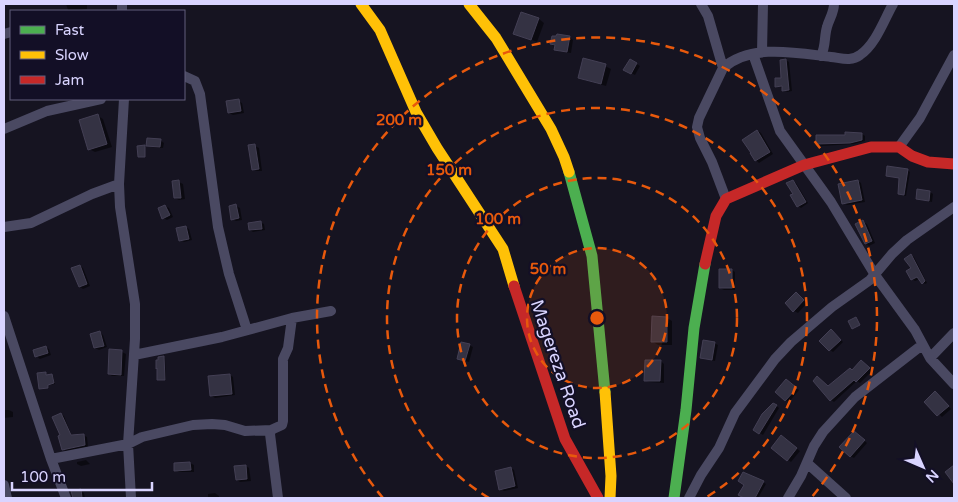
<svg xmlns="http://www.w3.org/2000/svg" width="958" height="502" font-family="'Varela Round',sans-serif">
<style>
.shadow{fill:#0007}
.building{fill:#343243;stroke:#433f54}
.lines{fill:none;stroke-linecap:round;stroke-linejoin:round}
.street{stroke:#4a4962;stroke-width:10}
.fast{stroke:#4caf50;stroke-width:11}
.slow{stroke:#ffc107;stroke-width:11}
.jam{stroke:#c62828;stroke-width:11}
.ring{fill:none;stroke:#e8590c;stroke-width:2.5;stroke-dasharray:9 6}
.labels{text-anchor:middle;stroke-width:4.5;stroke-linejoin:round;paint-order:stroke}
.street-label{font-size:18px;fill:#d9d4ff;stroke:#130f26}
.centre{fill:#e8590c;stroke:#130f26;stroke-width:2.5}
.ring-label{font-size:15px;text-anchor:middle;font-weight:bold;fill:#e8590c;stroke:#130f26;stroke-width:4.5;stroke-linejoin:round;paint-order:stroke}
</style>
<rect width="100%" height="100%" fill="#161421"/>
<path class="shadow" d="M66,4H87V9L70,11L68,10Z
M539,19L544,23L537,42L515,33Z
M570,38L573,40L571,53L559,51L551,44Z
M630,60L640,66L635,75L625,70Z
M786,60L789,62L792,91L787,92L783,88L776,86L782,79Z
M605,66L611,69L606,86L585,80L579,77Z
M238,101L242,103L244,113L233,115L229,113Z
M98,116L103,119L112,147L95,152L89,149Z
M758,131L761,133L773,154L759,163L756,160L753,153Z
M862,134L865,136V141L854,144L821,146L818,144Z
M160,140L164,143L163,148L151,147L147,145Z
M255,146L259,148L262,171H257L253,169Z
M907,170L910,172L906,196L900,194Z
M858,181L861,183L865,202L847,205L843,203Z
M174,182H179L183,184L185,199L179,200L175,198Z
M793,182L796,183L808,203L801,208L798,206Z
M930,192L933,194L932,202L917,199Z
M165,206L169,208L173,217L167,220L163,218Z
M236,206L240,208L242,220L236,221L232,219Z
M260,222L264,224L265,230L253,232L250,230Z
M863,222L867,224L875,243L869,246L866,244Z
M185,227L189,229L192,240L184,242L180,240Z
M911,255L914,257L927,283L925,284L920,279L915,281L912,279Z
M80,266L83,268L90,286L83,289L80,287Z
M732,270L735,272V290H724L720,288Z
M796,294L807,303L798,313L794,311Z
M667,318L672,321V345H658L652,341Z
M100,332L103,335L107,347L99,350L95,348Z
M834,333L843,342L833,352L830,350Z
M714,343L718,345L715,361L702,358Z
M469,345L473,347L469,362L462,360Z
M45,347L49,349L51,355L40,359L36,356Z
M110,351L122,352L126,354L124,376H112L109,374Z
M164,357L165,358L166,380H160Z
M661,361L664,364V383L649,382L645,380Z
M865,364L872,371L860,383L857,381L834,402L831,400L829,387Z
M46,373L47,377L53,376L55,384L49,385V388L41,389H40Z
M230,375L233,377L235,395L215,398L212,396Z
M790,383L799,390L789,402L786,400Z
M935,393L951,409L942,417L926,402Z
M774,404L779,408L763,435L755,430Z
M4,410H9L13,412V417L4,418Z
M61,414L64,416L71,434L83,435L87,437L88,447L66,451L63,449Z
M855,432L867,443L854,458L850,456Z
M784,439L800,451L791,462L772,448Z
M86,460L90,464L81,466L77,464V462Z
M190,463L194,465V472H179L176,470Z
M246,466L249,468L251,481L240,482L237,480Z
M511,468L514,470L518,488L504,491L501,489Z
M758,479L766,484L758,498H747L740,494Z
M80,491L84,493L85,498H74L72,492Z
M215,493L219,496V498H208V494Z"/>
<path class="building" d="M521,12L539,18L531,40L513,34Z
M557,34L570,36L567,52L554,50L555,45L550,44L552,36H556Z
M583,58L606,64L601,84L578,78Z
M630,59L637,63L631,74L623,70Z
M786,59L789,90L782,91V86L775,87V78H781L780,60Z
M239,99L241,111L228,113L226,101Z
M98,114L107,144L88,150L79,120Z
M757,130L770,152L755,161L750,153H751L742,140Z
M845,132L862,133V140L850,143L816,144V135H845Z
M147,138L161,139L160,147L146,146Z
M255,144L259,169L252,170L248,145Z
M145,145V157H138L137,146Z
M887,166L908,169L904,195L898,194L899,178L886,176Z
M179,180L181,198H174L172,181Z
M793,180L806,202L797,207L790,195L793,194L786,183Z
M858,180L862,200L842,204L838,184Z
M917,189L930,191L929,201L916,199Z
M236,204L239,218L231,220L229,206Z
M165,205L170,215L162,219L158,208Z
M863,220L872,241L865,244L855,224Z
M261,221L262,229L249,230L248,223Z
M186,226L189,239L179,241L176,228Z
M911,254L925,281L922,284L917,277L911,280L906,271L911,268L904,259Z
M80,265L87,284L79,287L71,268Z
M719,269H732V288H719Z
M796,292L804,300L793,312L785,303Z
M652,316L667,317V342H651Z
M856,317L860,325L852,329L848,321Z
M831,329L841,340L829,351L819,341Z
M100,331L104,346L94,348L90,334Z
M703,340L715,342L712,360L700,358Z
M461,342L470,344L465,361L457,359Z
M46,346L48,353L35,357L33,350Z
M109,349L122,350L121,375L108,374Z
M164,356L165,380H157V368L156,369V360H158V357Z
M645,360H661L660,381H644Z
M861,360L870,368L856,382L854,380L830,401L813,381L817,376L828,386L850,368L852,370Z
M46,372V375L52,374L54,383L48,385V388L39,389L37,373Z
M230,374L232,394L210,396L208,376Z
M786,379L797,388L785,401L775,392Z
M935,391L949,406L937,416L924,402Z
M773,403L777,405L759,434L753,430L762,414Z
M61,413L71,435L84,434L85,445L62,450L58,436L60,435L52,417Z
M854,431L865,440L850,457L839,447Z
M781,435L797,448L787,461L771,448Z
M190,462L191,470L174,471V463Z
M246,465L247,479L236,480L234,466Z
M954,465V484L945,472Z
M511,467L515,486L499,490L495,471Z
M743,472L764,481L755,498H744L738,495L744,485L738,481Z
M81,489L82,498H73L71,491Z"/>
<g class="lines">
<path class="street" d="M701,4L708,16L723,68
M122,11V4
M4,34L11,32
M762,52L763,4
M753,54L780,131L831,202L875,275L915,330L930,358L954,384
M821,56C826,46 824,37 827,27C829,19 834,13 834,4
M184,76L195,81L200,94L218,227L229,274L247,330
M124,99L119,184L120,207L135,304V339L128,444L131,498
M4,129L47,111L101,99
M899,147L920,118L954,55
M726,199L712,162L700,138L697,127L699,118L723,68C751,43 797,53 831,57C841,58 851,62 860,55C876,44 884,20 893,4
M4,227L31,223L92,194L119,184
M4,316L51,459L66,498
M134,355L222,337L292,318L331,311
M930,358L954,333
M51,459L128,444L142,437L193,425L212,424L225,425L245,431L271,430
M807,463L846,498
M4,485L7,498
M278,498L270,434L271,430L282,425L283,421V359L288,348L292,318
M689,498L701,475L719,448L735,413L775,359L791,342L832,307L870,280L892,254L907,240L954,207
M788,498L801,476L814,446L823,432L855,397L922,345"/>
<path class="fast" d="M569,172L592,256L605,392
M674,498L686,410L694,328L705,264"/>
<path class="slow" d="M361,4L380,30L416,112L437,148L503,249L514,286
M469,4L496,38L551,129L564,157L569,172
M605,392L611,476L610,498"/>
<path class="jam" d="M705,264L716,216L726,199L804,165L871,147H899L912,156L928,162L954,164
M514,286L565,439L598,498"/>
</g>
<circle cx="597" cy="318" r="70" fill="#e8590c" fill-opacity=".12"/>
<g class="ring">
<circle cx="597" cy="318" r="70"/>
<circle cx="597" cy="318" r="140"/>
<path d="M489 498A210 210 0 1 1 705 498"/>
<path d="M383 498A280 280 0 1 1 811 498"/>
</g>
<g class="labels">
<g class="street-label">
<text transform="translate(558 364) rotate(71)" y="6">Magereza Road</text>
</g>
</g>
<circle cx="597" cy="318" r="8" class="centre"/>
<g class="ring-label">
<text x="399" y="125">200 m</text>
<text x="449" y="175">150 m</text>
<text x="498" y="224">100 m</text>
<text x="548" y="274">50 m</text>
</g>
<rect width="958" height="502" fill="none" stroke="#d9d4ff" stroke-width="10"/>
<rect x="10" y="10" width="175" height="90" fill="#130f26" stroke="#625e7d"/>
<rect x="20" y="26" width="25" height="8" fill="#4caf50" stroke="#625e7d"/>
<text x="55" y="35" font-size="15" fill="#d9d4ff">Fast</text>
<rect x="20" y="51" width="25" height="8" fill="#ffc107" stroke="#625e7d"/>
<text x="55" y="60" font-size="15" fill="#d9d4ff">Slow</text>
<rect x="20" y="76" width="25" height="8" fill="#c62828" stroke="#625e7d"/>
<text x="55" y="85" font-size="15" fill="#d9d4ff">Jam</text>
<g transform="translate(923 467) rotate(135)" stroke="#130f26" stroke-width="4" paint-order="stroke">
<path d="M0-4L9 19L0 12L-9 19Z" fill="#d9d4ff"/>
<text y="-8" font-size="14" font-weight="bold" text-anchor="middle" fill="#d9d4ff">N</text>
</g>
<path d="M12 482v8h140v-8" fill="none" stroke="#d9d4ff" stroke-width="2.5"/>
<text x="20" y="482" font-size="15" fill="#d9d4ff" stroke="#130f26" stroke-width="4" paint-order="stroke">100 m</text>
</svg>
